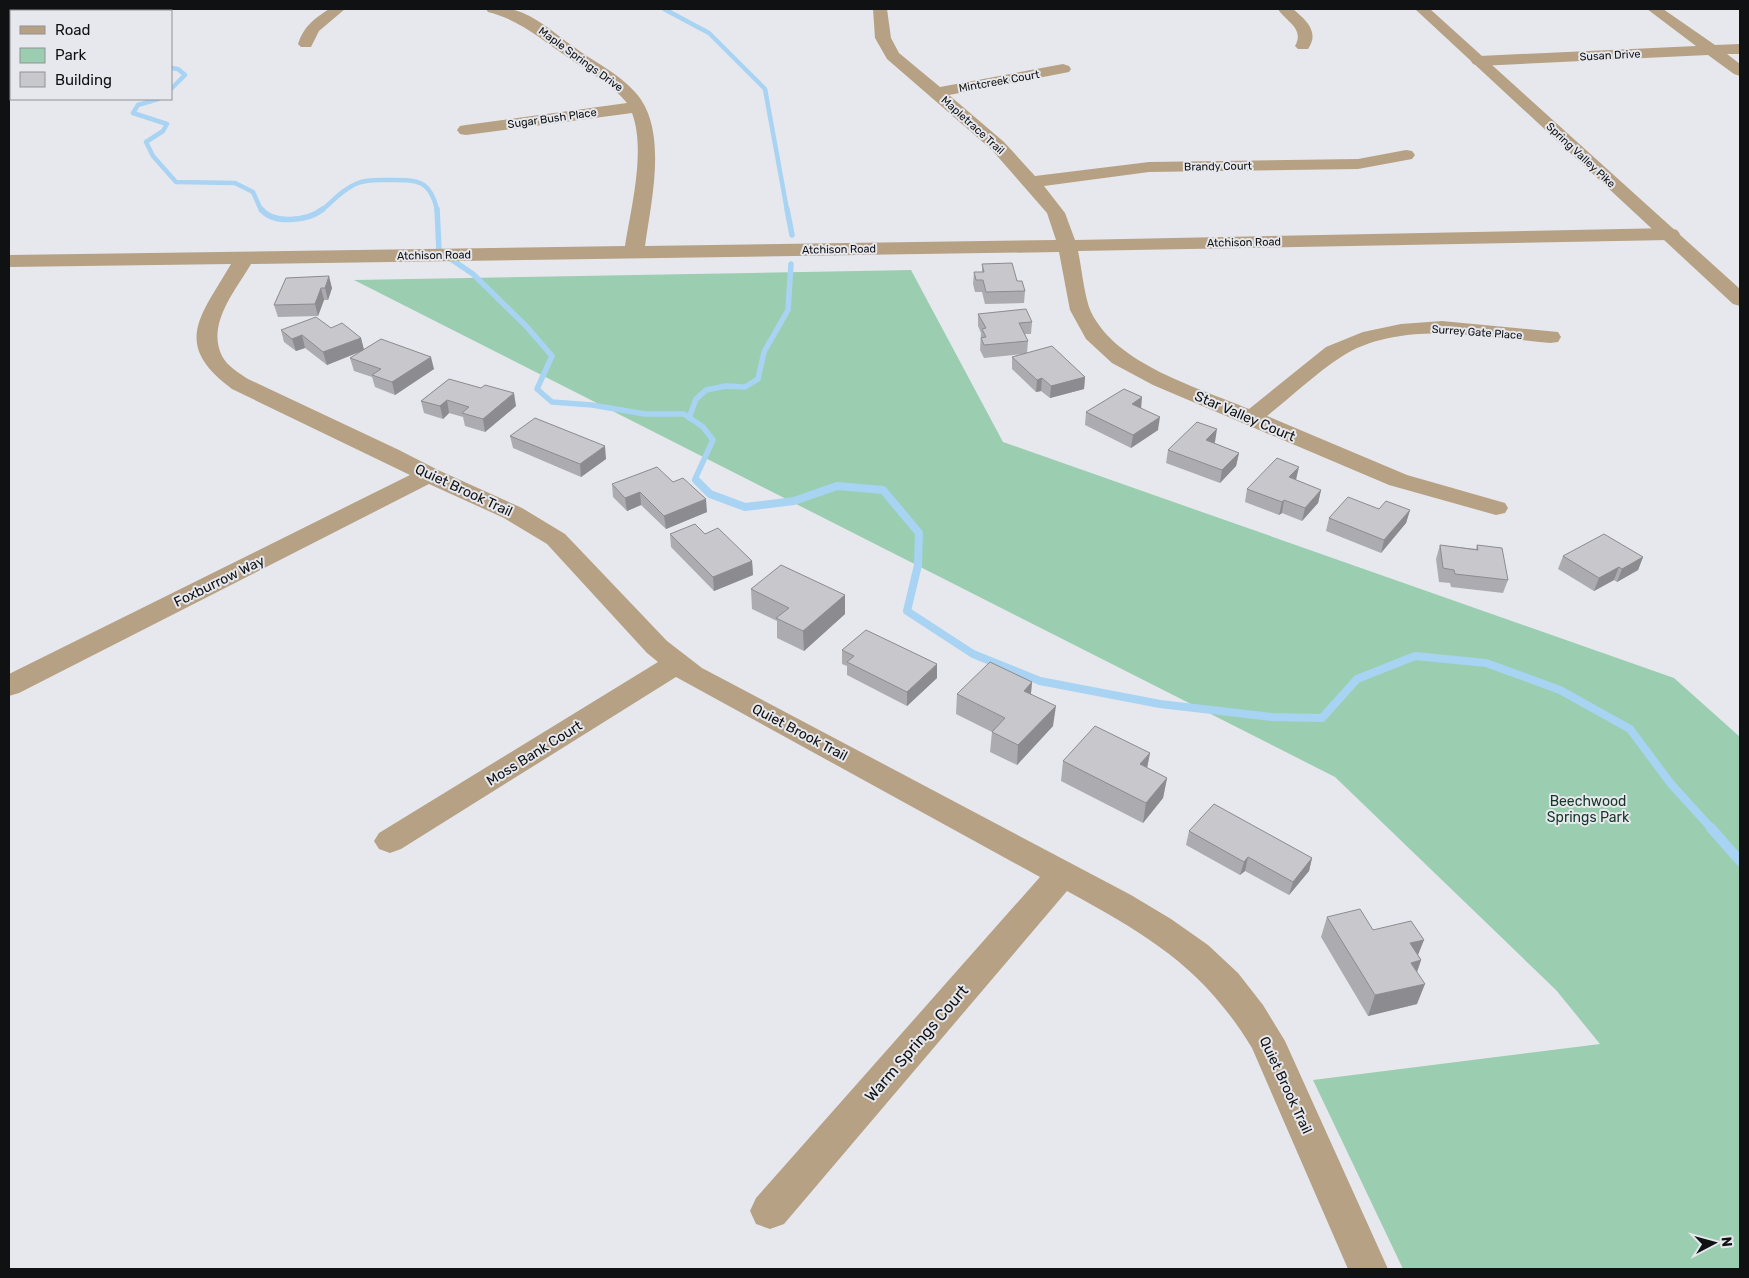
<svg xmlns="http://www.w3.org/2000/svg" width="1749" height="1278" font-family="Rubik,sans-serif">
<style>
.green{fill:#9bceb0}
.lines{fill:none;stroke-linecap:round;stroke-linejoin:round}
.stream-far3{stroke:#a9d3f3;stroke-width:4.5}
.stream-far2{stroke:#a9d3f3;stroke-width:5.5}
.stream-far1{stroke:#a9d3f3;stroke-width:8}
.stream{stroke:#a9d3f3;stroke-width:10}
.minor{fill:#b6a184;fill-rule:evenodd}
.tertiary{fill:#b6a184;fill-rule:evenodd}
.wall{fill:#acabaf}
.shaded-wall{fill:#8c8b8f}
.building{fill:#c8c7cc;stroke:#8c8b8f}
.labels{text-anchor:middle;stroke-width:4;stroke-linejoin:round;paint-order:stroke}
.far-street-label{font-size:11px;fill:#101113;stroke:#e6e8ed}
.street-label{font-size:14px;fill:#101113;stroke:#e6e8ed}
.park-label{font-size:14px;fill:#143826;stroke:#e6e8ed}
.near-street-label{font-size:16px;fill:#101113;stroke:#e6e8ed}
</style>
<rect width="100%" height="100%" fill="#e6e8ed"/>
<path class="green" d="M911,270L1003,442L1674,678L1740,737V1269H1403L1313,1080L1600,1044L1556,990L1335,777L354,280Z"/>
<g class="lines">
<path class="stream-far3" d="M664,9L709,33L765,89L787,210
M9,66L11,67
M171,68L178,69L185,75L171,89
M158,99L138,105L133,113L167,124L163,131L146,142L153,156L176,182L235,183L253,192L261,210
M322,210C333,201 344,188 358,183C368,179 379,180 389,180C417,180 430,179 437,210"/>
<path class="stream-far2" d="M261,209C273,225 308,221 323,209
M437,209L439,251L473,274L526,326L552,356L537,389L552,402L592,405L645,414H684L703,427L713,440L695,479L697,481
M787,209L792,235
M689,418L696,399L706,390L726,386L745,387L758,379L764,352L788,310L791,264"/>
<path class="stream-far1" d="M696,480L710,494L745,507L794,501L837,486L883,490L919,533L918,565L907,611L973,654L1040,681L1160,704L1272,717L1322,718L1357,679L1415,656L1486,663L1560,690L1630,729L1671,784L1712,829"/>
<path class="stream" d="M1711,828L1740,861"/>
<path class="minor" d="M9,9H20L21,11H11V15L9,14Z
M28,9H52L51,11H27Z
M121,9H138L137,11H120Z
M329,9H345L319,31L311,47H301L298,44C303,27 315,18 329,9Z
M486,9C493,9 501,8 509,9C532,12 555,34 574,47C594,62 618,73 635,92C669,129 651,201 645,246L1056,240L1047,213L992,150L887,59L875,38L873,9H887L891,38L899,53L940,87L1063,64L1069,66L1071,69L1069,72L949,95L1004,142L1035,176L1149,162L1358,159L1406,150L1412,151L1415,155L1412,159L1358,169L1149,172L1044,186L1065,213L1075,240L1670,228L1677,230L1680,234L1677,238L1670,240L1078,251C1082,269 1084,296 1091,312C1117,365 1197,387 1249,409L1326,347L1363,332L1401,324L1442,321L1558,332L1561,337L1558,342L1550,343C1485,337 1399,319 1341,357C1315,374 1291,397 1267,416L1407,475L1505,503L1508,508L1505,513L1496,515L1389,485L1153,385L1112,363L1086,339L1070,310L1059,252L251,264C236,290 206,324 222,356C227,366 239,373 248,379L399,450L438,470L522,508L565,534L667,641L702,668L1131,895L1171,919L1208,945L1238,973L1263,1005L1285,1041L1388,1269H1348L1252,1048C1203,967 1147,935 1067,891L784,1224L770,1229L756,1224L750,1211L756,1198L1040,877L676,677L401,849L390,853L379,849L374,841L379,833L658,662L647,653L547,544L504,518L429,484L19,693L9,696V674L410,475L232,389C171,344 201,316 231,264L9,267V255L625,246C631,208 646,150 632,113L466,135L460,134L457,130L460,126L466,125L627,103C612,84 589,72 569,58C542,40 520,20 488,12Z
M1278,9H1293C1306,20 1320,32 1308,49H1298L1295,46C1305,28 1286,22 1278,9Z
M1647,9H1663L1715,45L1740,44V54H1727L1740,64V76L1734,74L1708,55L1479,66L1473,64L1471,61L1473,58L1479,56L1696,46Z"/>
<path class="tertiary" d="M1415,9H1430L1740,289V306L1733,304Z"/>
</g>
<path class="wall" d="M982,264L1017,281L1025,291L1024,303L985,304L982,292H975L973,284L974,272H982Z
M286,278L332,288L328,300H324L318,316L278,317L274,305Z
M978,314L1032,322L1031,334H1025L1028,341L1027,353L1085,377L1084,389L1050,398L1041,391L1036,392L1012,369V357L1024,354L984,358L980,350L981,333L978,326Z
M331,328L361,338L364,350L434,369L395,395L375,387L372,377L354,371L350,358L362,351L327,365L305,348L296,351L284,342L281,330Z
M449,379L516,406L485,432L465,426L463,417L449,413L443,419L424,413L421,401Z
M1141,408L1158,430L1131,448L1085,425L1086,412Z
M510,436L606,459L581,477L513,448Z
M1215,442L1214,443L1239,453L1236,466L1220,483L1166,463L1168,450Z
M1296,480L1321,490L1318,503L1302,521L1282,513L1279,515L1245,502L1247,489Z
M673,482L707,512L666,529L641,505L627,511L613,497L612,484Z
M1379,509L1410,510L1406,523L1381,553L1326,531L1329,518Z
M670,534H705L752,561L753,575L714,591L671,547Z
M1440,545L1476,549L1477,545L1508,580L1503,593L1451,587L1450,583L1439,582L1436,559Z
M1563,556L1643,557L1638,570L1617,582L1614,580L1594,591L1558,569Z
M751,589L845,595V614L804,651L777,638V621L752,609Z
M842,650L937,678L907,706L847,675V666L842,664Z
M1032,682L1031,694L1053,726L1017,765L990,752L992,732L956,714L957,694Z
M1150,753L1147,768L1167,778L1163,798L1143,823L1061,781L1063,761Z
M1189,831L1312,858L1309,871L1289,895L1245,871L1240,875L1186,845Z
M1327,917L1373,930L1418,955L1421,960L1417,972V1004L1368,1016L1321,937Z"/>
<path class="shaded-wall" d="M329,276L332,288L328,300L325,288Z
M321,288L324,300L318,316L315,304Z
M302,335L305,348L296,351L292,339Z
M361,338L364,350L327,365L323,352Z
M431,357L434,369L395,395L392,382Z
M1085,377L1084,389L1050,398L1051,386Z
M1042,378L1041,391L1036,392L1037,380Z
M514,393L516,406L485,432L483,419Z
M1142,397L1141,410L1132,404Z
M447,400L449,413L443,419L440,406Z
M1160,417L1158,430L1131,448L1133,435Z
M1217,429L1215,442L1204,453L1206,440Z
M605,446L606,459L581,477L580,464Z
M1239,453L1236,466L1220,483L1222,470Z
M1299,467L1296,480L1289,477Z
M1321,490L1318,503L1302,521L1305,508Z
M640,492L641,505L627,511L625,498Z
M706,499L707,512L666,529L664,516Z
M1284,500L1282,513L1279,515L1282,502Z
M1410,510L1406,523L1381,553L1384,540Z
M1643,557L1638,570L1617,582L1622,569Z
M752,561L753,575L714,591L713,577Z
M1619,567L1614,580L1594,591L1599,578Z
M845,595V614L804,651L803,631Z
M937,664V678L907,706V692Z
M1032,682L1030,702L1024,691Z
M1056,706L1053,726L1017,765L1018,745Z
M1150,753L1146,773L1140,764Z
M1167,778L1163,798L1143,823L1146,803Z
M1248,857L1245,871L1240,875L1244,862Z
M1312,858L1309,871L1289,895L1293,882Z
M1424,940L1416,960L1410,943Z
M1421,960L1414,981L1411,963Z
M1425,984L1417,1004L1368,1016L1375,995Z"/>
<path class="building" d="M1012,263L1017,281H1022L1025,291L986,292L983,280H976L974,272H984L982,264Z
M329,276L325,288H321L315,304L274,305L286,278Z
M1026,309L1032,322L1019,323L1028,341L984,345L981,338L986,337L982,329L986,328L978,314Z
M316,317L331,328L342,323L361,338L323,352L302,335L292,339L281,330Z
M381,339L431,357L392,382L372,375L381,369L350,358Z
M1052,346L1085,377L1051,386L1042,378L1037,380L1012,357Z
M449,379L481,388L485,385L514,393L483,419L462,413L469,407L447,400L440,406L421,401Z
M1124,389L1142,397L1132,404L1160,417L1133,435L1086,412Z
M535,418L605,446L580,464L510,436Z
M1197,422L1217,429L1206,440L1239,453L1222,470L1168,450Z
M1277,458L1299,467L1289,477L1321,490L1305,508L1284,500L1282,502L1247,489Z
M657,467L673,482L683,478L706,499L664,516L640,492L625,498L612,484Z
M1348,497L1379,509L1386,501L1410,510L1384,540L1329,518Z
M695,524L705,534L718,528L752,561L713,577L670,534Z
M1604,534L1643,557L1622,569L1619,567L1599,578L1563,556Z
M1440,545L1478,550L1477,545L1502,548L1508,580L1455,574L1454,570L1443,568Z
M781,565L845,595L803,631L776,618L789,608L751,589Z
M866,630L937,664L907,692L847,662L854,656L842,650Z
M990,662L1032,682L1024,691L1056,706L1018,745L992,732L1005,718L957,694Z
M1095,726L1150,753L1140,764L1167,778L1146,803L1063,761Z
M1214,804L1312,858L1293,882L1248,857L1244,862L1189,831Z
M1360,909L1373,930L1411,921L1424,940L1410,943L1421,960L1411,963L1425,984L1375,995L1327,917Z"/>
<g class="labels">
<g class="far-street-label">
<text transform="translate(1610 55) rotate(-3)" y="4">Susan Drive</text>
<text transform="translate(581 59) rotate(36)" y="4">Maple Springs Drive</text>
<text transform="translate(999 81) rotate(-10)" y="4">Mintcreek Court</text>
<text transform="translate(552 118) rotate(-8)" y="4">Sugar Bush Place</text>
<text transform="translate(973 125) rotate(42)" y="4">Mapletrace Trail</text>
<text transform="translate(1581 155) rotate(43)" y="4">Spring Valley Pike</text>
<text transform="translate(1218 166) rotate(-1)" y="4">Brandy Court</text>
<text transform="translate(1244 242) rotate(-1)" y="4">Atchison Road</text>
<text transform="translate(839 249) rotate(-1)" y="4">Atchison Road</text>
<text transform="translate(434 255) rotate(-1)" y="4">Atchison Road</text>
<text transform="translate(1477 332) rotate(4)" y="4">Surrey Gate Place</text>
</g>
<g class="street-label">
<text transform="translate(1245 416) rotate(23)" y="5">Star Valley Court</text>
<text transform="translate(464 490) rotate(25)" y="5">Quiet Brook Trail</text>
<text transform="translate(219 581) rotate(-26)" y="5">Foxburrow Way</text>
<text transform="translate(800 732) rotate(28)" y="5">Quiet Brook Trail</text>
<text transform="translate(534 753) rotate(-32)" y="5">Moss Bank Court</text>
<text transform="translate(1286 1085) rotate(65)" y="5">Quiet Brook Trail</text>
</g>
<g class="park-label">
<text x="1588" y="806">Beechwood<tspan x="1588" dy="16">Springs Park</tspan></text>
</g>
<g class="near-street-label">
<text transform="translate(916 1043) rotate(-49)" y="6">Warm Springs Court</text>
</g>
</g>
<rect width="1749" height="1278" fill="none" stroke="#101113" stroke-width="20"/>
<rect x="10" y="10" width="162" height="90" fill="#e6e8ed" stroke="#909296"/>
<rect x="20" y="26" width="25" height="8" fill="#b6a184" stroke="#909296"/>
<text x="55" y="35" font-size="15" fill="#101113">Road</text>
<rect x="20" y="48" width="25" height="15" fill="#9bceb0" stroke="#909296"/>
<text x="55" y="60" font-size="15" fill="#101113">Park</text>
<rect x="20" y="72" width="25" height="15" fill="#c8c7cc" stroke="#909296"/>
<text x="55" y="85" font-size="15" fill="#101113">Building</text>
<g transform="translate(1714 1243) rotate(84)" stroke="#e6e8ed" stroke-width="4" paint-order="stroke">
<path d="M0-4L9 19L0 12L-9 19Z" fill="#101113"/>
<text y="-8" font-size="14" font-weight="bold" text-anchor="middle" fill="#101113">N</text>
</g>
</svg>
